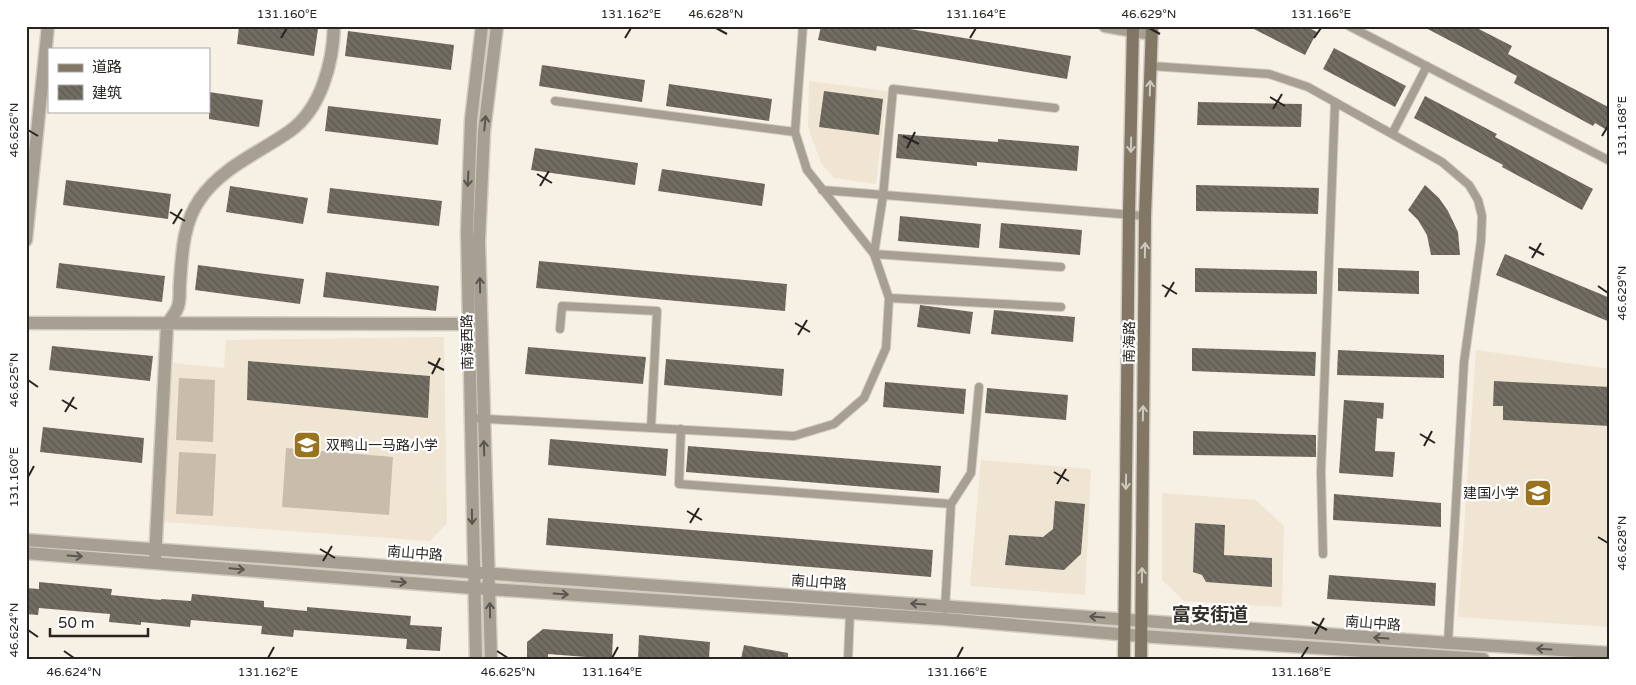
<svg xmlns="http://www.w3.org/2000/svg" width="1636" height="685" font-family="'Varela Round','Noto Sans SC',sans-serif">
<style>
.built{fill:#efe5d2}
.grass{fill:#c7bdaa}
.building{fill:url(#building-back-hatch)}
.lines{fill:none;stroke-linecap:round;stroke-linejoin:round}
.service-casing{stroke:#d2ccc2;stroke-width:10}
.minor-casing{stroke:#d2ccc2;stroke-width:15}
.tertiary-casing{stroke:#d2ccc2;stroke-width:15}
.secondary-casing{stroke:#d2ccc2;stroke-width:15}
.service{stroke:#a69f92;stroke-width:8}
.minor{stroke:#a69f92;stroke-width:12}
.tertiary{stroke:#a69f92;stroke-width:12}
.secondary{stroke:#817764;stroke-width:12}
.oneway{stroke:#cdc9c1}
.oneway2{stroke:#5a554e}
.ticks{fill:none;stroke:#272420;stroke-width:2}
.labels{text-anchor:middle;stroke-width:4.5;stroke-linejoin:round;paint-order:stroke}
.street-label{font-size:14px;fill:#272420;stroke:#fff}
.poi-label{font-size:14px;fill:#272420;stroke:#fff;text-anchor:start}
.district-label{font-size:19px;font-weight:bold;fill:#353027;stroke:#fff}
.neatline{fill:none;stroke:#272420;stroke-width:2}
.ticks-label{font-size:12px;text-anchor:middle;fill:#272420}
</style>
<defs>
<pattern id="building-back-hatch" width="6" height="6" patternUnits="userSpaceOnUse" patternTransform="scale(1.25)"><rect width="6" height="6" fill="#726d62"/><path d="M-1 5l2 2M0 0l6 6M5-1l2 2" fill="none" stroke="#5e5950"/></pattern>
</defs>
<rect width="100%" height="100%" fill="#f7f1e5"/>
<path class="built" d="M809,81L887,91L876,184L834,178L821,163L808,127Z
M444,337L447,524L430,541L164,522L173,363L224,368L226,340Z
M1476,350L1610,369V627L1458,617Z
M981,460L1091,469L1085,595L970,586Z
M1162,493L1256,500L1284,526L1282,607L1184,601L1162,580Z"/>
<path class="grass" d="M179,378L215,380L213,442L176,440Z
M286,448L393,457L389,515L282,507Z
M179,452L216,454L213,516L176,514Z"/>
<path class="building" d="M239,26H298L318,29L314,56L237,44Z
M821,26H864L880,29V26H892L1071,56L1067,79L877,46L876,51L818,40Z
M1248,26H1305L1317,32L1305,55Z
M1422,26H1473L1512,46L1508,54L1610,108V132L1595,123L1593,126L1514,83L1517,76Z
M348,31L454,45L451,70L345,56Z
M1334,48L1406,86L1395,107L1323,69Z
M542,65L645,80L642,102L539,86Z
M669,84L772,99L769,121L666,106Z
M824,91L883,99L879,135L819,127Z
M209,92L263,100L259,127L209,119Z
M1425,96L1497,134L1495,137L1593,189L1582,210L1502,167L1503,165L1414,118Z
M1198,102L1302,104L1301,127L1197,125Z
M328,106L441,119L438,145L325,131Z
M898,134L998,142V139L1079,146L1077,171L977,162V166L896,158Z
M535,148L638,163L635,185L531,170Z
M662,169L765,184L762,206L658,191Z
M66,180L171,194L168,219L63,205Z
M1196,185L1319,188L1318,214L1196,211Z
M1425,185L1439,198L1448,211L1458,232L1460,255H1431L1427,235L1418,220L1408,210Z
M230,186L308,198L303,224L226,212Z
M330,188L442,201L439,226L327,213Z
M900,216L981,224L979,248L898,241Z
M1001,223L1082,230L1080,255L999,248Z
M1505,254L1610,298V322L1496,275Z
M539,261L787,284L785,311L536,288Z
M59,263L165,276L162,302L56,288Z
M198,265L304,279L300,304L195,290Z
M1195,268L1317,271V294L1195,292Z
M1338,268L1419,271V294L1338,291Z
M326,272L439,286L436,311L323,297Z
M920,305L973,312L970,334L917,327Z
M994,310L1075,317L1073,342L991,334Z
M52,346L153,356L150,381L49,370Z
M528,347L646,357L643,384L525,374Z
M1192,348L1316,352L1315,376L1192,371Z
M1338,350L1444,355V378L1337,375Z
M666,359L784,369L782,396L664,385Z
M248,361L430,376L428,418L247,400Z
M1494,381L1610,387V426L1503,420V406H1493Z
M885,382L966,389L964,414L883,407Z
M987,388L1068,395L1066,420L985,413Z
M1344,400L1384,403L1383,419L1377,418L1375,451L1395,452L1393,477L1339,473Z
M43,427L144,438L142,463L40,452Z
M1193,431L1316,435V457L1193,455Z
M550,439L668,449L666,476L548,465Z
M688,446L941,466L939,493L686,472Z
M1334,494L1441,503V527L1333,520Z
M1055,501L1085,504L1081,554L1064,570L1005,565L1009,535L1043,537L1053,529Z
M548,518L933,550L931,577L546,545Z
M1195,523L1225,525L1224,555L1272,558V587L1206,582L1202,575L1193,572Z
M1329,575L1436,583L1435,606L1327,599Z
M39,582L112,589L111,595L161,600V599L191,601L192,594L264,601V607L307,611V607L411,616L410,625L442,627L440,651L406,649L407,639L294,630L293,637L261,634L262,626L191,620L190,627L141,622V625L109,622L110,614L39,608L38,615L26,614V588L39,589Z
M543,629L613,634L612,659L548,654V659H527V642Z
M639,635L710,642L709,659H638Z
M744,645L788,653V659H741Z"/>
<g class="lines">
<g class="service-casing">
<path id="service" d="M1349,26L1610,161
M1151,66L1269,74L1308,87L1442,162L1469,185L1478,200L1482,216L1481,241L1464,362L1448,643
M555,101L795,132
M1055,108L893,89L883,196L874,254L1061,267
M1392,134L1427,66
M822,190L1145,216
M889,298L1061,307
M560,329L562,306L657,311L651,428
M470,418L794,436L834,424L864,398L886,348L889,298L874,254L807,170L795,132L803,26
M681,429L679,484L951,504L971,473L979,387
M1323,554L1321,472L1335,102
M945,609L951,504
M848,659L850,613"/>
</g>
<g class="minor-casing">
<path id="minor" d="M26,323L468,324
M155,560L167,325C170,319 175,314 177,309C181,302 179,290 180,282C182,254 183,223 200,199C222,167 259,153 290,131C321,109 333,63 334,26"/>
</g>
<g class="tertiary-casing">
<path id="tertiary" d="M1105,26L1151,34
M26,240L48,26
M26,540L1448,643L1610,653
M26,553L473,588L944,619L1141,636L1483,659
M476,659L467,232L471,120L482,26
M491,659L479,241L484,131L497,26"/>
</g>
<g class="secondary-casing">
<path id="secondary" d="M1124,659L1129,215L1133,26
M1141,659L1145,216L1152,26"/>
</g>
<use href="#service" class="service"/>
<use href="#minor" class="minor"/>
<use href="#tertiary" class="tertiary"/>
<use href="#secondary" class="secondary"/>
</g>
<defs><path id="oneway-shaft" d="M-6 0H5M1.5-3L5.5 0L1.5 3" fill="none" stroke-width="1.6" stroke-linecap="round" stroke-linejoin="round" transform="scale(1.25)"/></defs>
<g class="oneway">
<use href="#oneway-shaft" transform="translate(1150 88) rotate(-88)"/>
<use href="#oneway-shaft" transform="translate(1131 145) rotate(91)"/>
<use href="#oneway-shaft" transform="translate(1145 250) rotate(-89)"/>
<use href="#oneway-shaft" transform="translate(1143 413) rotate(-89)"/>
<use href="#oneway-shaft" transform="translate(1126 482) rotate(91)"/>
<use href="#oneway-shaft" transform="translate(1142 575) rotate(-89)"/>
</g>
<g class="oneway2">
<use href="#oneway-shaft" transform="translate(485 123) rotate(-84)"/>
<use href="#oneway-shaft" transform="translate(468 179) rotate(93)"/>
<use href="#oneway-shaft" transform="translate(480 285) rotate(-91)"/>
<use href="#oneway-shaft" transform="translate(484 448) rotate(-92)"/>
<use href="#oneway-shaft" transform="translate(472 517) rotate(89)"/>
<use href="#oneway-shaft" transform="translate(75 556) rotate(4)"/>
<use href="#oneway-shaft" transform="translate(237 569) rotate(5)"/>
<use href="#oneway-shaft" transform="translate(399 582) rotate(5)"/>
<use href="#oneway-shaft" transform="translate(561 594) rotate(4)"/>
<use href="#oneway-shaft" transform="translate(918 604) rotate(-176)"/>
<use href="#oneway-shaft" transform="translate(490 610) rotate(-91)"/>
<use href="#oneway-shaft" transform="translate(1097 617) rotate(-176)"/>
<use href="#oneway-shaft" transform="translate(1381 638) rotate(-176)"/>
<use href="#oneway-shaft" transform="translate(1544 649) rotate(-177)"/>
</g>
<path class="ticks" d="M716,28L727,34M1149,28L1160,34M281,38L287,28M625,38L631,28M970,38L976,28M1314,38L1321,28M1270,97L1285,106M1273,109L1282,94M28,130L38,136M903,136L919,144M1602,136L1608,126M907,148L915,132M537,174L552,183M540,186L549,171M170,212L185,221M173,224L182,209M1529,247L1544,255M1532,258L1541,243M1162,285L1177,294M1598,286L1608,293M1165,297L1174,282M795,323L810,332M798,335L807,320M428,362L444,370M432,374L440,358M28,380L38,387M62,400L77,409M65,412L74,397M1420,434L1435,443M1424,446L1432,431M1054,472L1069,481M28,477L34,466M1057,484L1066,469M687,511L702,520M690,523L699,508M1598,537L1608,543M320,549L335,558M323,561L332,546M1312,622L1327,630M28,630L38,637M1315,634L1324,618M64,651L74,658M497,651L508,658M268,658L274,647M612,658L618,647M957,658L963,647M1301,658L1308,647"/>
<defs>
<g id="school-square" transform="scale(1.4375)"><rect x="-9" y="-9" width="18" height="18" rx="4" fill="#99731e" stroke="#fff"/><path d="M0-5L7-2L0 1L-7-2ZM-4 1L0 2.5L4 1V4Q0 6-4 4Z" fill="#fff"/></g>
</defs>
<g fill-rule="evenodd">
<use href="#school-square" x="307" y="445"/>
<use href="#school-square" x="1538" y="493"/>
</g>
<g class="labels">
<g class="street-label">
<text transform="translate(467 342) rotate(-91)" y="5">南海西路</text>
<text transform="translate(1129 342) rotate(-89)" y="5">南海路</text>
<text transform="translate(415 553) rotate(4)" y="5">南山中路</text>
<text transform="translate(819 582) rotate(4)" y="5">南山中路</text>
<text transform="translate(1373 623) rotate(4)" y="5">南山中路</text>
</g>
<g class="poi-label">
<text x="326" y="450">双鸭山一马路小学</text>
<text x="1519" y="498" text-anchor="end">建国小学</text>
</g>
<g class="district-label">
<text x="1210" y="621">富安街道</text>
</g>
</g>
<rect width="1636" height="685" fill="none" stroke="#ffffff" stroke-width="55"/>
<rect x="48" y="48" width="162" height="65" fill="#ffffff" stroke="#a9a7a6"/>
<rect x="58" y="64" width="25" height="8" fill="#817764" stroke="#a9a7a6"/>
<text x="92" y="72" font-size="15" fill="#272420">道路</text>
<rect x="58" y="85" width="25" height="15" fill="url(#building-back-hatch)" stroke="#a9a7a6"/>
<text x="92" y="98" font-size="15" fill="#272420">建筑</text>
<path d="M50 628v8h98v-8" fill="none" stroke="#272420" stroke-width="2.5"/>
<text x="58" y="628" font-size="15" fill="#272420" stroke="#ffffff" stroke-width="4" paint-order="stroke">50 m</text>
<rect x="28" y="28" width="1580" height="630" class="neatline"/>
<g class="ticks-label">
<text x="287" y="18">131.160°E</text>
<text x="631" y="18">131.162°E</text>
<text x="716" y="18">46.628°N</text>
<text x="976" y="18">131.164°E</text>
<text x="1149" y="18">46.629°N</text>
<text x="1321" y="18">131.166°E</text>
<text transform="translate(1622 126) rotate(-90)" y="4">131.168°E</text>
<text transform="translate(14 130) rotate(-90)" y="4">46.626°N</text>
<text transform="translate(1622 293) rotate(-90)" y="4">46.629°N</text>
<text transform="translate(14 380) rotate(-90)" y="4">46.625°N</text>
<text transform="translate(14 477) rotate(-90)" y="4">131.160°E</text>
<text transform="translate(1622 543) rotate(-90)" y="4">46.628°N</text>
<text transform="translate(14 630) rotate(-90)" y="4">46.624°N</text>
<text x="74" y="676">46.624°N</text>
<text x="268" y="676">131.162°E</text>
<text x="508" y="676">46.625°N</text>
<text x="612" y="676">131.164°E</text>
<text x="957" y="676">131.166°E</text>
<text x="1301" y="676">131.168°E</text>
</g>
</svg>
